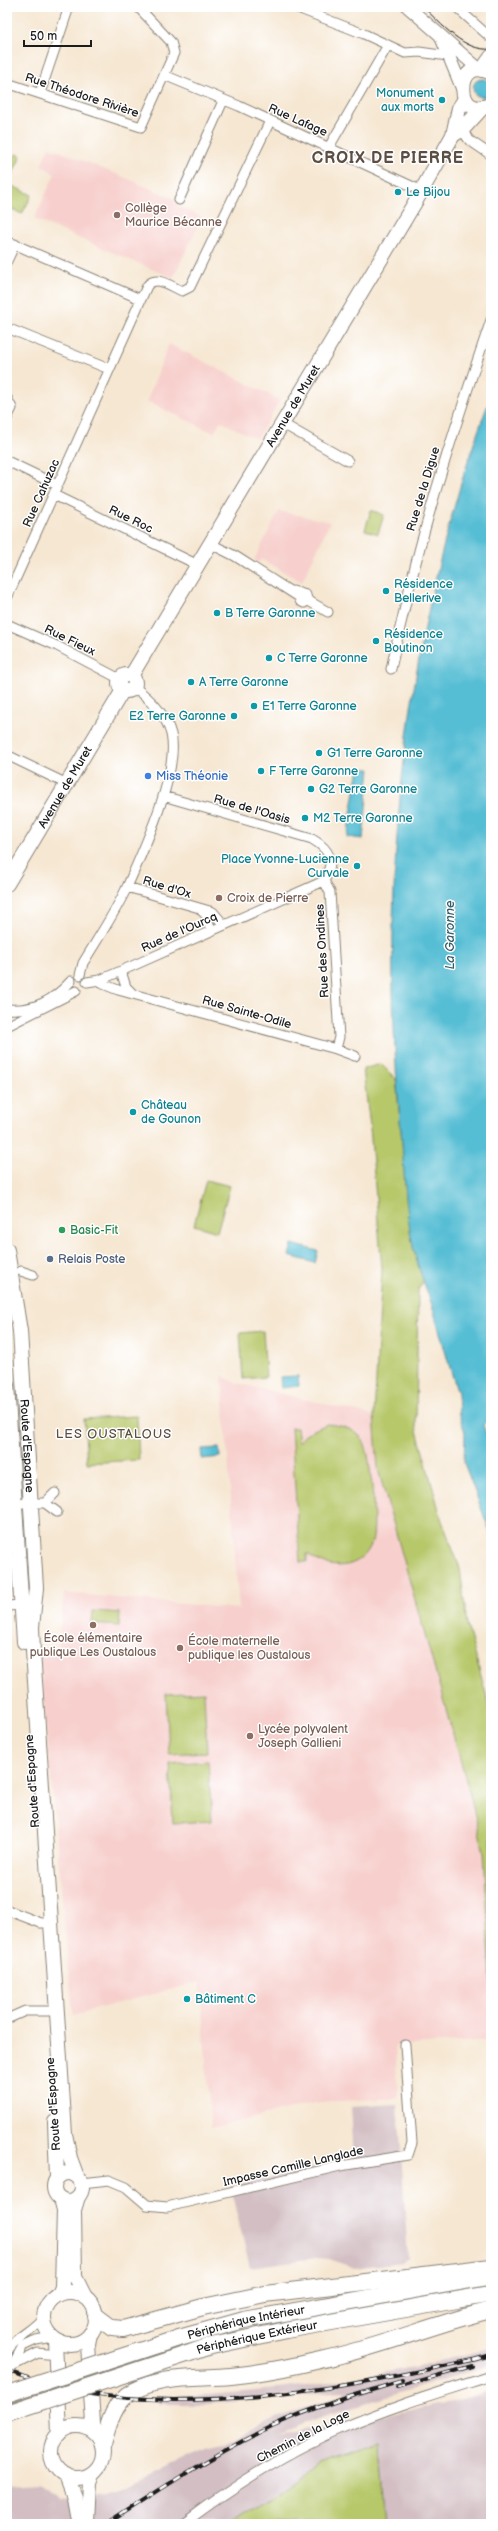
<svg xmlns="http://www.w3.org/2000/svg" width="498" height="2531" font-family="'Balsamiq Sans',sans-serif">
<style>
.built{fill:#f7d0cd}
.industrial{fill:#d2bec3}
.green{fill:#b7c86b;stroke:#6a7244}
.water{fill:#57bed4;stroke:#3a6d78}
.lines{fill:none;stroke-linecap:round;stroke-linejoin:round}
.minor-casing{stroke:#898277;stroke-width:11}
.secondary-casing{stroke:#898277;stroke-width:14}
.primary-casing{stroke:#898277;stroke-width:16}
.motorway-casing{stroke:#898277;stroke-width:18}
.minor{stroke:#fff;stroke-width:9}
.secondary{stroke:#fff;stroke-width:12}
.primary{stroke:#fff;stroke-width:14}
.motorway{stroke:#fff;stroke-width:16}
.tram{stroke:#1c1c1c;stroke-width:1}
.rail-casing{stroke:#1c1c1c;stroke-width:4}
.rail{stroke:#fff;stroke-width:2.5;stroke-dasharray:8;stroke-linecap:butt}
.motorway-bridge-casing{stroke:#898277;stroke-width:18;stroke-linecap:butt}
.motorway-bridge{stroke:#fff;stroke-width:16}
.culture-dot{fill:#0f9aa8;stroke:#fff;stroke-width:1.5}
.education-dot{fill:#8d6e63;stroke:#fff;stroke-width:1.5}
.shop-dot{fill:#3f7fe0;stroke:#fff;stroke-width:1.5}
.leisure-dot{fill:#2e9e5b;stroke:#fff;stroke-width:1.5}
.service-dot{fill:#5c6f8a;stroke:#fff;stroke-width:1.5}
.labels{text-anchor:middle;stroke-width:3;stroke-linejoin:round;paint-order:stroke}
.culture-label{font-size:12px;fill:#0d838f;stroke:#fff;text-anchor:start}
.street-label{font-size:12px;fill:#1c1c1c;stroke:#fff}
.education-label{font-size:12px;fill:#785e54;stroke:#fff;text-anchor:start}
.shop-label{font-size:12px;fill:#366cbe;stroke:#fff;text-anchor:start}
.leisure-label{font-size:12px;fill:#27864d;stroke:#fff;text-anchor:start}
.service-label{font-size:12px;fill:#4e5e75;stroke:#fff;text-anchor:start}
.water-label{font-size:13px;font-style:italic;fill:#345d66;stroke:#fff}
.neighbourhood-label{font-size:13px;letter-spacing:1px;fill:#5c4e43;stroke:#fff}
.district-label{font-size:16px;font-weight:bold;letter-spacing:1px;fill:#5c4e43;stroke:#fff}
</style>
<rect width="100%" height="100%" fill="#fff"/>
<filter id="ink" filterUnits="userSpaceOnUse"><feTurbulence type="fractalNoise" baseFrequency=".025" numOctaves="2"/><feDisplacementMap in="SourceGraphic" scale="8" xChannelSelector="R" yChannelSelector="G"/><feConvolveMatrix kernelMatrix="1 2 1 2 8 2 1 2 1" color-interpolation-filters="sRGB"/></filter>
<filter id="wash" filterUnits="userSpaceOnUse"><feTurbulence type="fractalNoise" baseFrequency=".012" numOctaves="4" result="noise"/><feDisplacementMap in="SourceGraphic" scale="16" xChannelSelector="R" yChannelSelector="G"/><feGaussianBlur stdDeviation="0.9" result="paint"/><feColorMatrix in="noise" values="0 0 0 0 0 0 0 0 0 0 0 0 0 0 0 0 0 1.4 0 .05"/><feComposite in="paint" operator="in"/></filter>
<g filter="url(#wash)">
<rect width="100%" height="100%" fill="#f6e7d2"/>
<path class="built" d="M49,147L133,181L176,200L179,207L202,217L173,278L34,219L55,174L41,165Z
M169,344L280,400L257,439L220,421L214,433L147,401Z
M279,511L330,522L302,582L261,559L259,563L254,560Z
M222,1376L237,1383L374,1416L378,1469L468,1787L484,1852L491,1981V2040L395,2046L398,2098L320,2102L211,2128L200,1982L73,2015L39,1651L58,1650L64,1593L239,1609Z"/>
<path class="industrial" d="M398,2104L408,2258L402,2262L355,2268L328,2259L316,2258L250,2267L230,2187L354,2158L351,2107Z
M491,2348V2365L320,2417L278,2435L444,2404L491,2391V2524H7V2487L39,2485L60,2499L106,2494L208,2449L222,2446L276,2418L344,2395L343,2391L209,2404H159V2396L208,2395L279,2389L364,2377L432,2363Z"/>
<path class="green" d="M17,154L21,156L8,184L32,195L22,214L7,207V155L12,157Z
M371,510L384,515L378,534L365,530Z
M381,1064L396,1079L412,1242L424,1280L418,1290L416,1427L442,1521L460,1568L467,1625L491,1712V1981L484,1852L468,1787L378,1469L374,1416L382,1269L370,1127L363,1069Z
M206,1180L230,1186L217,1232L194,1225Z
M263,1331L266,1377L243,1379L240,1333Z
M137,1416L139,1460L87,1463L84,1419Z
M327,1424C341,1425 357,1429 364,1442C371,1455 377,1528 372,1542C363,1571 326,1572 307,1553V1562H300L291,1428H297L299,1442L307,1433Z
M93,1611L120,1613L119,1626L92,1624Z
M204,1692L207,1752L169,1754L166,1694Z
M208,1761L212,1821L173,1823L170,1764Z
M379,2442L385,2524H232L287,2487L316,2462Z"/>
<path class="water" d="M473 88a9 9 0 1 1 18 0a9 9 0 1 1-18 0Z
M491,396V1417L483,1425L491,1447V1534L464,1463L465,1432L459,1415L458,1393C448,1364 441,1335 432,1305C425,1285 416,1263 412,1242C405,1206 404,1167 401,1130C377,886 404,625 491,396Z
M359,768L370,769L363,839L347,837Z
M292,1244L318,1251L315,1263L289,1256Z
M298,1376L299,1386L281,1388L280,1377Z
M219,1448L220,1457L202,1459L201,1449Z"/>
</g>
<g filter="url(#ink)">
<g class="lines">
<g class="minor-casing">
<path id="minor" d="M295,7L364,34L405,53L419,52L448,56
M456,7L491,38
M164,75L239,106L420,190
M7,83L141,127L174,53L171,42L138,7
M40,93L69,7
M462,130L469,140L491,155
M329,147L388,45
M179,200L223,101
M7,241L140,299
M7,261L15,244
M7,328L109,369
M7,398L12,408L7,418
M283,424L348,461
M7,461L57,485
M54,495L198,565
M211,544L235,556L299,597L300,601L304,603L307,600
M293,591L306,595L307,600L328,612
M7,598L147,286C156,274 172,287 182,291L190,287L270,121
M7,624L57,646L120,679
M391,669C416,547 451,437 491,320
M7,755L67,784
M163,796L312,839C331,850 335,861 324,881
M324,881L330,892L339,1037L336,1049
M127,887L213,912L224,925
M201,910L206,915L211,930
M121,971L126,987L132,993
M80,975L83,963C98,938 115,913 127,887C143,851 180,771 171,734C166,715 149,698 134,687
M100,980L103,984L118,990L336,1049L355,1056
M87,982L100,980L121,971L324,881
M7,1009C34,1011 53,1001 71,981
M7,1026L76,991
M21,1271L33,1275
M7,1503H45L57,1512
M45,1503L55,1493
M7,1606L22,1605
M7,1910L41,1923H50
M7,2019L25,2011H56
M82,2183L109,2180L126,2187L147,2205L167,2207L340,2166L408,2155L412,2143L405,2045
M7,2352C15,2336 34,2331 44,2316
M14,2365L38,2353L56,2355
M7,2375L23,2346L36,2340L52,2337
M183,2524C232,2487 285,2452 342,2428C390,2407 441,2392 491,2376"/>
</g>
<g class="secondary-casing">
<path id="secondary" d="M408,7L480,70
M441,37L462,88"/>
</g>
<g class="primary-casing">
<g id="primary">
<path d="M482,70L491,57"/>
<path d="M491,73C454,52 454,125 491,104"/>
<path d="M453,135L462,130L483,107"/>
<circle cx="127" cy="683" r="8"/>
<path id="s1" d="M131,676L414,204L453,135L459,108L465,99"/>
<path id="s2" d="M7,884L123,690"/>
<path id="s3" d="M7,1250L20,1331L36,1588L32,1627L33,1651L65,2134L70,2158L76,2174"/>
<path d="M7,1385L24,1642"/>
<path d="M55,2122L57,2177"/>
<circle cx="68" cy="2187" r="14"/>
<path d="M78,2197L74,2210L75,2277L85,2297"/>
<circle cx="70" cy="2318" r="26"/>
<path d="M59,2294L62,2287L64,2210L61,2199"/>
<path d="M90,2334L88,2344L93,2424L95,2433"/>
<path d="M55,2340L59,2434"/>
<circle cx="77" cy="2452" r="26"/>
<path d="M66,2476L74,2497L79,2524"/>
<path d="M87,2524L89,2482L92,2474"/>
</g>
</g>
<g class="motorway-casing">
<g id="motorway">
<path d="M96,2316L112,2328L123,2329L203,2307L265,2294L491,2267"/>
<path id="s4" d="M179,2338L244,2320L487,2277"/>
<path id="s5" d="M187,2354L207,2347L286,2330L491,2294"/>
<path d="M103,2444C108,2425 114,2401 133,2391C164,2375 197,2379 231,2376C261,2373 291,2367 320,2360C378,2348 433,2324 491,2310"/>
</g>
</g>
<use href="#minor" class="minor"/>
<use href="#secondary" class="secondary"/>
<use href="#primary" class="primary"/>
<use href="#motorway" class="motorway"/>
<path class="tram" d="M423,7C442,24 464,52 491,49"/>
<g class="rail-casing">
<path id="rail" d="M473,2360L491,2355
M7,2370C23,2376 39,2383 55,2387C94,2397 136,2399 175,2400C280,2400 376,2381 477,2359
M397,2387L472,2366
M107,2524C160,2489 214,2454 272,2426C314,2407 358,2394 402,2381"/>
</g>
<use href="#rail" class="rail"/>
<g class="motorway-bridge-casing">
<path id="motorway-bridge" d="M7,2394L179,2338
M7,2413L187,2354"/>
</g>
<use href="#motorway-bridge" class="motorway-bridge"/>
</g>
</g>
<g class="culture-dot">
<circle cx="442" cy="100" r="4"/>
<circle cx="398" cy="192" r="4"/>
<circle cx="386" cy="591" r="4"/>
<circle cx="217" cy="613" r="4"/>
<circle cx="376" cy="641" r="4"/>
<circle cx="269" cy="658" r="4"/>
<circle cx="191" cy="682" r="4"/>
<circle cx="254" cy="706" r="4"/>
<circle cx="234" cy="716" r="4"/>
<circle cx="319" cy="753" r="4"/>
<circle cx="261" cy="771" r="4"/>
<circle cx="311" cy="789" r="4"/>
<circle cx="305" cy="818" r="4"/>
<circle cx="357" cy="866" r="4"/>
<circle cx="133" cy="1112" r="4"/>
<circle cx="187" cy="1999" r="4"/>
</g>
<g class="education-dot">
<circle cx="117" cy="215" r="4"/>
<circle cx="219" cy="898" r="4"/>
<circle cx="93" cy="1625" r="4"/>
<circle cx="180" cy="1648" r="4"/>
<circle cx="250" cy="1736" r="4"/>
</g>
<circle class="shop-dot" cx="148" cy="776" r="4"/>
<circle class="leisure-dot" cx="62" cy="1230" r="4"/>
<circle class="service-dot" cx="50" cy="1259" r="4"/>
<g class="labels">
<g class="culture-label">
<text x="434" y="97" text-anchor="end">Monument<tspan x="434" dy="14">aux morts</tspan></text>
<text x="406" y="196">Le Bijou</text>
<text x="394" y="588">Résidence<tspan x="394" dy="14">Bellerive</tspan></text>
<text x="225" y="617">B Terre Garonne</text>
<text x="384" y="638">Résidence<tspan x="384" dy="14">Boutinon</tspan></text>
<text x="277" y="662">C Terre Garonne</text>
<text x="199" y="686">A Terre Garonne</text>
<text x="262" y="710">E1 Terre Garonne</text>
<text x="226" y="720" text-anchor="end">E2 Terre Garonne</text>
<text x="327" y="757">G1 Terre Garonne</text>
<text x="269" y="775">F Terre Garonne</text>
<text x="319" y="793">G2 Terre Garonne</text>
<text x="313" y="822">M2 Terre Garonne</text>
<text x="349" y="863" text-anchor="end">Place Yvonne-Lucienne<tspan x="349" dy="14">Curvale</tspan></text>
<text x="141" y="1109">Château<tspan x="141" dy="14">de Gounon</tspan></text>
<text x="195" y="2003">Bâtiment C</text>
</g>
<g class="street-label">
<text transform="translate(82 95) rotate(18)" y="4">Rue Théodore Rivière</text>
<text transform="translate(298 120) rotate(24)" y="4">Rue Lafage</text>
<text dy="4" stroke="none"><textPath href="#s1" startOffset="315">Avenue de Muret</textPath></text>
<text transform="translate(423 489) rotate(-73)" y="4">Rue de la Digue</text>
<text transform="translate(41 493) rotate(-66)" y="4">Rue Cahuzac</text>
<text transform="translate(131 519) rotate(26)" y="4">Rue Roc</text>
<text transform="translate(70 640) rotate(26)" y="4">Rue Fieux</text>
<text dy="4" stroke="none"><textPath href="#s2" startOffset="113">Avenue de Muret</textPath></text>
<text transform="translate(252 809) rotate(16)" y="4">Rue de l'Oasis</text>
<text transform="translate(167 887) rotate(17)" y="4">Rue d'Ox</text>
<text transform="translate(179 932) rotate(-24)" y="4">Rue de l'Ourcq</text>
<text transform="translate(322 951) rotate(-93)" y="4">Rue des Ondines</text>
<text transform="translate(247 1012) rotate(16)" y="4">Rue Sainte-Odile</text>
<text dy="4" stroke="none"><textPath href="#s3" startOffset="197">Route d'Espagne</textPath></text>
<text transform="translate(32 1781) rotate(-94)" y="4">Route d'Espagne</text>
<text transform="translate(53 2104) rotate(-94)" y="4">Route d'Espagne</text>
<text transform="translate(293 2166) rotate(-13)" y="4">Impasse Camille Langlade</text>
<text dy="4" stroke="none"><textPath href="#s4" startOffset="69">Périphérique Intérieur</textPath></text>
<text dy="4" stroke="none"><textPath href="#s5" startOffset="72">Périphérique Extérieur</textPath></text>
<text transform="translate(303 2436) rotate(-27)" y="4">Chemin de la Loge</text>
</g>
<g class="education-label">
<text x="125" y="212">Collège<tspan x="125" dy="14">Maurice Bécanne</tspan></text>
<text x="227" y="902">Croix de Pierre</text>
<text x="93" y="1642" text-anchor="middle">École élémentaire<tspan x="93" dy="14">publique Les Oustalous</tspan></text>
<text x="188" y="1645">École maternelle<tspan x="188" dy="14">publique les Oustalous</tspan></text>
<text x="258" y="1733">Lycée polyvalent<tspan x="258" dy="14">Joseph Gallieni</tspan></text>
</g>
<g class="shop-label">
<text x="156" y="780">Miss Théonie</text>
</g>
<g class="leisure-label">
<text x="70" y="1234">Basic-Fit</text>
</g>
<g class="service-label">
<text x="58" y="1263">Relais Poste</text>
</g>
<g class="water-label">
<text transform="translate(449 935) rotate(-90)" y="5">La Garonne</text>
</g>
<g class="neighbourhood-label">
<text x="114" y="1438">LES OUSTALOUS</text>
</g>
<g class="district-label">
<text x="388" y="163">CROIX DE PIERRE</text>
</g>
</g>
<rect width="498" height="2531" fill="none" stroke="#fff" stroke-width="24"/>
<path d="M24 40v6h67v-6" fill="none" stroke="#1c1c1c" stroke-width="2"/>
<text x="30" y="40" font-size="12" fill="#1c1c1c" stroke="#ffffff" stroke-width="3" paint-order="stroke">50 m</text>
</svg>
